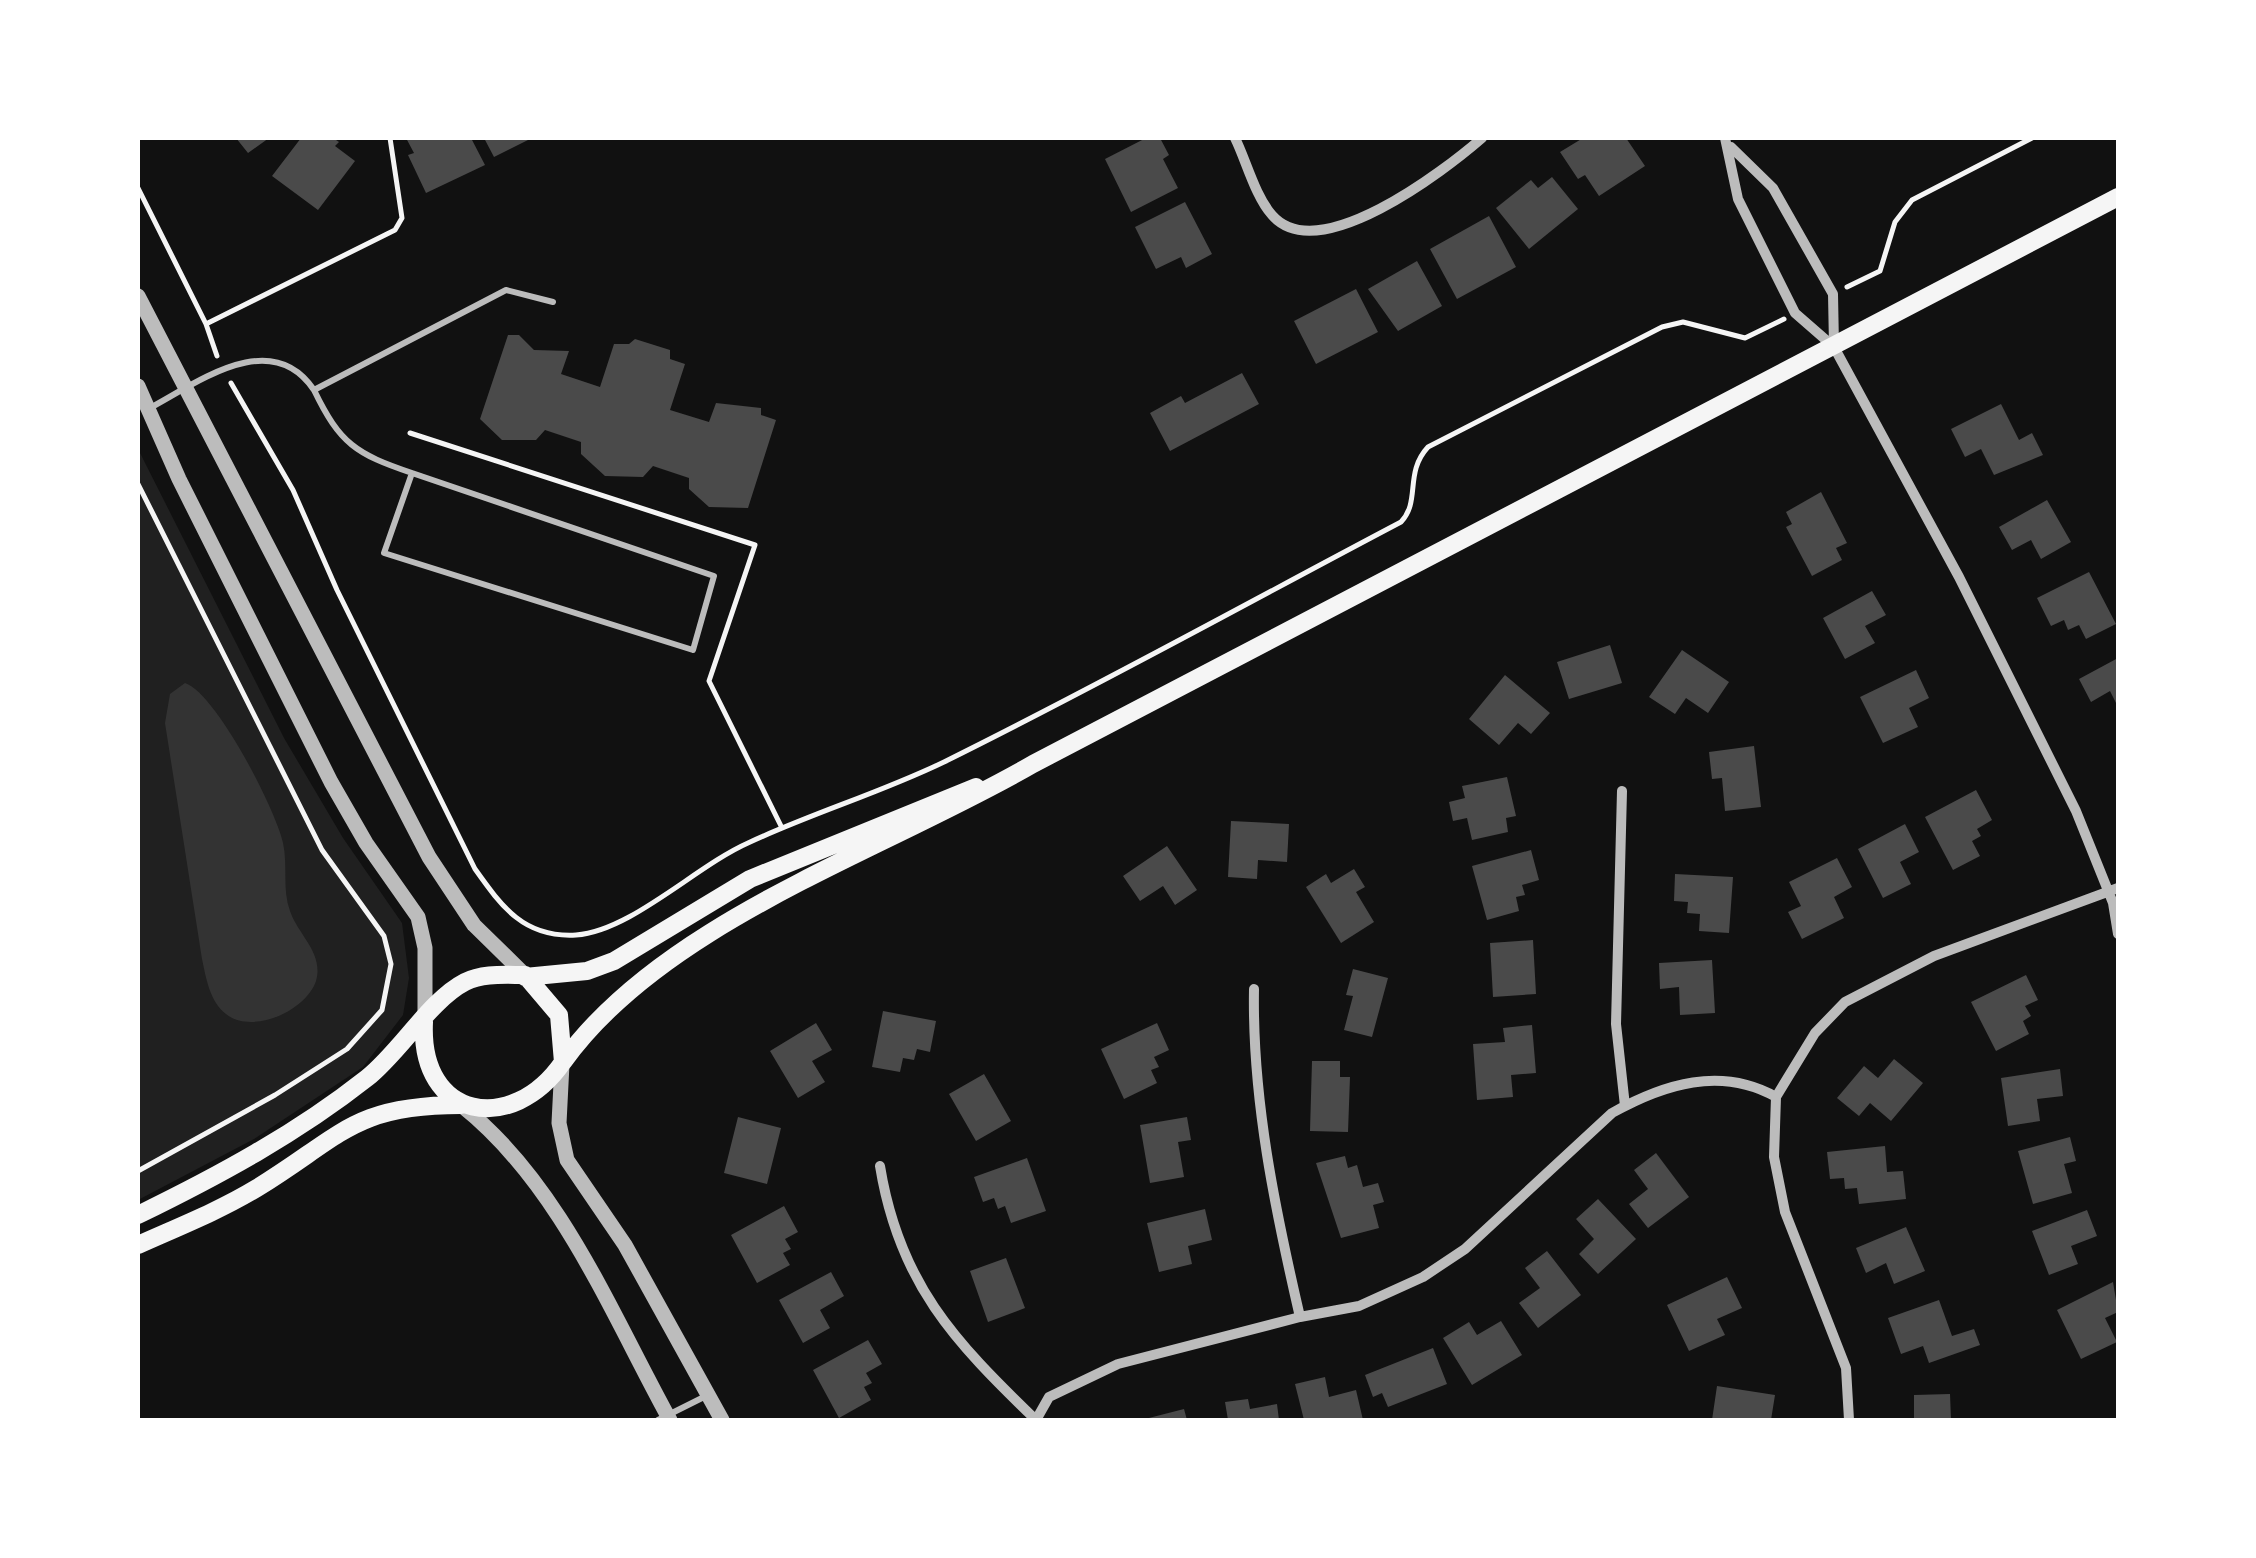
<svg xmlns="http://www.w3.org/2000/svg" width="2256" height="1558" font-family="Ubuntu,sans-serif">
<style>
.green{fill:#202020}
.water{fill:#333}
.building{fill:#4a4a4a}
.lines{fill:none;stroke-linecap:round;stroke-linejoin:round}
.path{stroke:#f5f5f5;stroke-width:5}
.service{stroke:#bcbcbc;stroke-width:6}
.minor{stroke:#bcbcbc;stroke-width:10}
.tertiary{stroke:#bcbcbc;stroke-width:15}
.secondary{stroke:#f5f5f5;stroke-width:18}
</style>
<rect width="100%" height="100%" fill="#111"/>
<path class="green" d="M138,449L284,738L343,838L402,923L409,978L403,1015L363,1067L254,1139L138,1200Z"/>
<path class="water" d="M185,683C216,693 276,810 283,843C288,866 282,889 290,911C298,935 324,953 316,981C306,1011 252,1035 226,1014C210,1002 206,978 202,959L165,723L170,694Z"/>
<path class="building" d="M236,138H269L248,153Z
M301,138H333L339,142L335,146L355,161L318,210L272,176Z
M406,138H471L485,165L426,193L408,155L414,153Z
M484,138H532L494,157Z
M1146,138H1160L1169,155L1163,159L1178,188L1131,212L1105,159Z
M1583,138H1626L1645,166L1599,196L1585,175L1578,179L1560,152Z
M1552,177L1578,209L1529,249L1496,208L1531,180L1538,188Z
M1185,202L1212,254L1186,268L1181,257L1156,269L1135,227Z
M1489,216L1516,267L1457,299L1430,249Z
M1417,261L1442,306L1398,331L1368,289Z
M1356,289L1378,332L1316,364L1294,321Z
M508,335H519L534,350L569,351L561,374L600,387L614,344H629L635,339L670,350V359L685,364L670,410L709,422L716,403L761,408V415L776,420L748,508L709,507L689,489V478L653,466L643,477L605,476L581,454V442L545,430L536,440H502L480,419Z
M1242,373L1259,404L1170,451L1150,413L1181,396L1185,403Z
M2001,404L2019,440L2032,433L2043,455L1994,475L1981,449L1965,457L1951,429Z
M1821,492L1847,543L1836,548L1842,560L1812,576L1786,527L1792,524L1786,512Z
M2047,500L2071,542L2041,559L2031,540L2012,550L1999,527Z
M2089,572L2116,624L2086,639L2079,625L2068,630L2064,620L2051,626L2037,598Z
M1872,591L1886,615L1865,626L1875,643L1845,659L1823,618Z
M1610,645L1622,683L1569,699L1557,662Z
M1682,650L1729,682L1708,713L1686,698L1675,714L1649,697Z
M2118,658V707L2110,691L2091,702L2079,679Z
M1916,670L1929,698L1909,708L1918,727L1883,743L1860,697Z
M1505,675L1550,713L1531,734L1518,723L1499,745L1469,719Z
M1754,746L1761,807L1725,811L1722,778L1712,779L1709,752Z
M1507,777L1516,816L1506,818L1508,832L1472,840L1467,818L1453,821L1449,802L1465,798L1462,786Z
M1976,790L1992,820L1977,829L1981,836L1972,841L1980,856L1953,870L1925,817Z
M1231,821L1289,824L1287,862L1258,860L1257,879L1228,877Z
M1905,824L1919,852L1900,862L1911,884L1883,898L1858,849Z
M1167,846L1197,890L1175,905L1163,886L1140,901L1123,876Z
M1531,850L1539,880L1522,885L1525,895L1516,897L1519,911L1487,920L1472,866Z
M1837,858L1852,887L1834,897L1844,918L1802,939L1788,912L1801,906L1789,882Z
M1354,869L1365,887L1356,892L1374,922L1341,943L1306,887L1326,874L1331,883Z
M1675,874L1733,877L1729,933L1699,931L1700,914L1687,913L1688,902L1674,901Z
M1533,940L1536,994L1493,997L1490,943Z
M1712,960L1715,1013L1680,1015L1679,987L1660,989L1659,963Z
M1353,969L1388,978L1372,1037L1344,1030L1353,996L1346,995Z
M2026,975L2038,1000L2025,1006L2031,1016L2023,1021L2029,1034L1996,1051L1971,1002Z
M883,1011L936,1021L930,1052L917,1049L914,1060L903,1058L900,1072L872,1067Z
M816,1023L832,1050L812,1061L825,1082L798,1098L770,1051Z
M1157,1023L1169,1050L1154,1057L1159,1067L1151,1070L1157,1083L1124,1099L1101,1049Z
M1532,1025L1536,1073L1511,1075L1513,1097L1477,1100L1473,1044L1505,1042L1503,1028Z
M1894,1059L1923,1083L1891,1121L1870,1103L1859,1116L1837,1098L1864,1066L1878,1078Z
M1312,1061H1340V1077H1350L1348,1132L1310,1131Z
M2060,1069L2063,1096L2037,1099L2040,1121L2008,1126L2001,1078Z
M984,1074L1011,1121L976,1141L949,1094Z
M738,1117L781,1128L767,1184L724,1173Z
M1187,1117L1191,1140L1178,1142L1184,1177L1150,1183L1140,1125Z
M2070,1137L2076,1161L2064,1164L2072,1193L2033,1204L2018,1151Z
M1885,1146L1887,1172L1903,1171L1906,1199L1859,1204L1857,1188L1845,1189L1844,1178L1830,1179L1827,1152Z
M1656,1153L1689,1197L1648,1228L1629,1204L1648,1189L1634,1170Z
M1345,1156L1348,1168L1357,1165L1363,1187L1378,1183L1384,1202L1373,1205L1379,1228L1341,1238L1316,1163Z
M1027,1158L1046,1211L1011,1223L1005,1206L998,1209L994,1198L983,1202L974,1177Z
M1598,1199L1636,1239L1598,1274L1579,1254L1594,1239L1576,1219Z
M784,1206L798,1232L785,1239L791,1249L783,1253L790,1265L757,1283L731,1235Z
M1205,1209L1212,1240L1188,1246L1192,1264L1159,1272L1147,1223Z
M2087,1210L2097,1236L2071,1246L2078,1264L2049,1275L2032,1231Z
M1906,1227L1925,1271L1894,1284L1886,1263L1866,1273L1856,1248Z
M1547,1251L1581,1295L1538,1328L1519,1303L1540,1288L1525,1268Z
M1006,1258L1025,1308L988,1322L970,1271Z
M831,1272L844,1296L820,1310L830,1328L803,1343L779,1300Z
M1727,1277L1742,1308L1717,1319L1725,1335L1689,1351L1667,1305Z
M2113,1282L2118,1312L2105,1318L2117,1342L2081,1359L2057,1310Z
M1939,1300L1952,1336L1974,1329L1980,1345L1929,1363L1923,1346L1901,1354L1888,1318Z
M1501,1321L1522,1355L1472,1385L1443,1338L1469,1322L1477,1335Z
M868,1340L882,1364L866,1373L872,1383L864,1387L871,1400L839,1418L813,1370Z
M1433,1348L1447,1384L1388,1407L1382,1393L1373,1397L1365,1375Z
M1325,1377L1329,1397L1356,1390L1363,1420H1304L1295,1384Z
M1717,1386L1775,1395L1771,1420H1712Z
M1950,1394L1951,1420H1914V1395Z
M1248,1399L1250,1409L1277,1404L1279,1420H1228L1225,1402Z
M1184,1409L1187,1420H1145V1419Z"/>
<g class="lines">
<path class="path" d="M138,188L206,324L217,356
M1847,287L1880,271L1895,222L1912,200L2032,138
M206,324L395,230L402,218L390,138
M231,383L293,490L337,590L475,869C502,907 524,938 576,935C631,931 696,866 748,843C812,813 880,793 944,762C1098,686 1249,602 1401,522C1421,501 1404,473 1428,447L1662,327L1683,322L1745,338L1784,319
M410,433L755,545L709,681L782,828
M138,484L322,850L384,936L391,964L382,1010L347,1049L275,1095L138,1171"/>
<path class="service" d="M314,390C340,444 356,454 412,473L714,576L693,650L384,553L412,473
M148,409C197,383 271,326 314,390L506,290L553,302
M658,1420L706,1396"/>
<path class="minor" d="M1235,138C1246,160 1255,196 1272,215C1318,268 1444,171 1482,138
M1725,138L1738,199L1795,313L1834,347L1959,577L2076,811L2113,903L2118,934
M1731,147L1773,188L1833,294L1834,346
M1622,791L1616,1024L1625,1106
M1254,989C1252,1099 1275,1209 1300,1317
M1776,1097L1815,1033L1845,1002L1934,956L2118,888
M1776,1097L1774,1157L1785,1212L1846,1368L1849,1420
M880,1166C899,1283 954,1341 1036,1420
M1036,1420L1049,1397L1118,1364L1300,1317L1359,1306L1423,1277L1465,1249L1612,1113C1664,1084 1721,1066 1776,1097"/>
<path class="tertiary" d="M138,296L429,857L474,925L525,975
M138,386L179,479L331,782L366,843L418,917L425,948V1020
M562,1064L559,1123L567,1160L625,1245L722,1420
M462,1106C560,1184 611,1313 670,1420"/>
<path class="secondary" d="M525,977L587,971L614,961L750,879L976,787
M563,1062C664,921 885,850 1033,764L2118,197
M138,1215C218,1176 296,1134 367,1078C400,1052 430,1000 465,982C483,973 504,975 525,975L559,1015L563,1062C512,1136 419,1120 424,1022
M138,1245C178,1227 219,1211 257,1188C342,1136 353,1105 461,1105"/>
</g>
<rect width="2256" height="1558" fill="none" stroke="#ffffff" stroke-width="280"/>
</svg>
